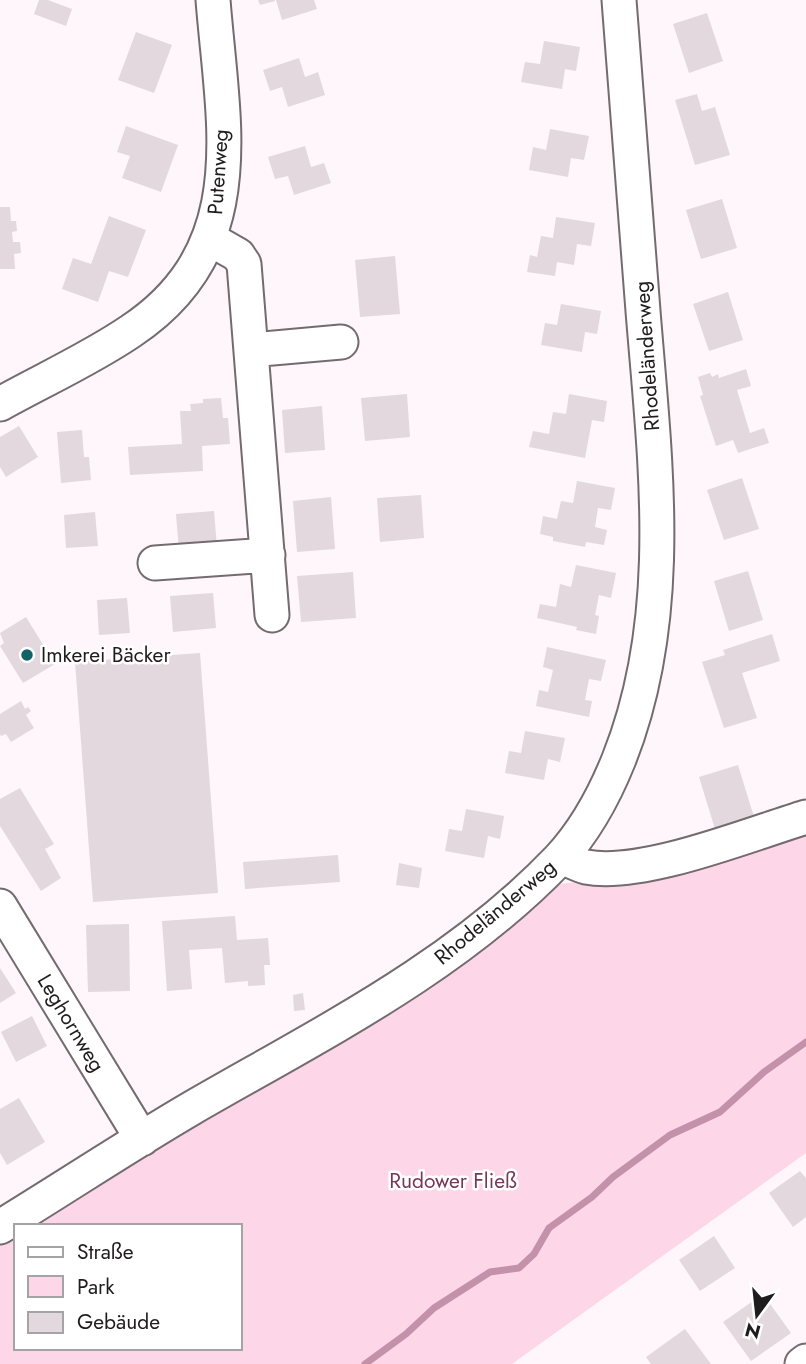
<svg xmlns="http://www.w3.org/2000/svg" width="806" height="1364" font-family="Jost,sans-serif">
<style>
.green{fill:#fdd7e8}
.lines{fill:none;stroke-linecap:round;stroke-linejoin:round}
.stream{stroke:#c392aa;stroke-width:7}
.building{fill:#e3d8dd}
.minor-casing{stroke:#746b6f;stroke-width:37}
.minor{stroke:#fff;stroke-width:33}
.poi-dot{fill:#136366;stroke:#fff;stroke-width:2.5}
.labels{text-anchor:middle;stroke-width:5;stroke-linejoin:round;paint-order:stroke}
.street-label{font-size:21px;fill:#1f1c1d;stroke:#fff}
.poi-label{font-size:21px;fill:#1f1c1d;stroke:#fff;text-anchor:start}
.park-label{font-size:21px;fill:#763859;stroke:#fff}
</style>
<rect width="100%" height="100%" fill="#fef6fa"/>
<path class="green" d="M806,827V1153L512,1364H0V1238L16,1229V1348H240V1226H21L558,884L659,874Z"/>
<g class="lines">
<path class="stream" d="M365,1364L406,1334L434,1308L490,1272L519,1268L534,1254L549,1228L592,1197L613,1177L670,1135L720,1112L764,1072L806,1042"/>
</g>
<path class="building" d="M39,0H48L72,9L66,26L34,14Z
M258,0H275V1L260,5Z
M276,0H314L317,9L282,20Z
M707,13L723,61L689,73L673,24Z
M136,32L172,45L154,93L118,80Z
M544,41L580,47L576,71L565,69L562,89L521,82L525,62L540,64Z
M299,58L305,77L318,72L325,95L288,107L282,87L270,91L263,70Z
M697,94L702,111L715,107L730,155L695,165L675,100Z
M126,126L178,145L161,192L122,178L130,156L117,152Z
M550,129L589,136L584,160L571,158L568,177L529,170L533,147L546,150Z
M305,146L311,167L324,163L331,183L294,195L288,176L275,179L268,157Z
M722,199L737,248L701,259L686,210Z
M0,207H10L11,221H16L17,231L12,232L13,242H20L21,253L14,254L15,269H0Z
M109,216L146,230L128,277L109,271L98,302L62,289L73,258L91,264Z
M556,217L595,223L591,246L577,244L574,265L557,262L555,276L527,272L530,255L537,257L541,236L553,238Z
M395,256L400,314L360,317L355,260Z
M728,292L743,340L709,351L693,304Z
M561,304L601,311L597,334L585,332L582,352L541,345L545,323L557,325Z
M746,369L751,386L737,390L750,433L764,428L769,443L738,453L733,440L716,446L700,396L703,395L698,377L710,373L712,377L718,374L719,378Z
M407,394L410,437L365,441L361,398Z
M569,394L607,401L604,422L592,420L585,458L529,447L533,431L549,434L553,412L566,414Z
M221,398L223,418H228L230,444L202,446L203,471L130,475L128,447L182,444L180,411H191L190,404L203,403V399Z
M322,406L325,450L285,453L282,410Z
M19,426L38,457L6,477L0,467V437Z
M82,430L84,457H89L91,480L61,483L57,432Z
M742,478L759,529L724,540L707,490Z
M577,481L615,488L611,510L598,508L595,527L607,530L604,545L586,542L585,547L553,541V537L540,534L543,516L557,519L561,501L573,503Z
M421,495L424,538L380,542L377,498Z
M331,497L335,549L297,552L293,501Z
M214,511L217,547L179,550L176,514Z
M95,512L98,546L66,548L64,515Z
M576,565L616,573L611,598L599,595L595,615L599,616L596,634L576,630L577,627L537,618L540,604L556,607L560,584L571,587Z
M748,571L763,620L729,631L714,581Z
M353,572L356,618L301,622L297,576Z
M213,593L216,628L173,632L170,596Z
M127,598L130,633L99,635L97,600Z
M26,617L55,664L23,683L0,646L4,643L0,633Z
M772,634L780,661L742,673L757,718L724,728L702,662L725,655L723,650Z
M547,647L606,660L601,681L589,679L585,700L592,701L589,717L536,706L539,690L548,692L553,670L543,667Z
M200,653L218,893L93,902L75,662Z
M21,701L25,709L28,707L31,711L26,715L34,728L11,742L6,734L1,736L0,734V714Z
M525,731L565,738L560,762L548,759L544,780L505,773L509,751L521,753Z
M738,765L754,817L715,829L699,777Z
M20,788L54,844L45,849L61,878L41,891L0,826V799Z
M466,809L504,816L500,839L488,836L484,858L445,851L449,829L462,831Z
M338,855L340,882L245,889L243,862Z
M399,863L422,868L419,888L396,885Z
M235,916L237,940L268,938L270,965H264L265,985L248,986V981L225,983L222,948L189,950L192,989L167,991L162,921Z
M129,924L130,991L88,992L86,925Z
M0,968L16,993L0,1003Z
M303,993L305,1010L294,1011L293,995Z
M32,1016L47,1046L16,1062L1,1032Z
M19,1098L45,1142L7,1165L0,1153V1109Z
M800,1171L806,1178V1217L793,1227L769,1193Z
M714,1236L735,1268L700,1291L679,1260Z
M763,1294L791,1333L751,1361L723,1322Z
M685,1329L711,1364H651L646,1357Z"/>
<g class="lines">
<g class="minor-casing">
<path id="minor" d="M210,239L238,255L244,264L272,615
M251,350L341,342
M0,404C43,380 90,359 131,331C254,249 223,126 213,0
M155,563L268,555
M561,857C569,860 578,865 586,867C642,878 750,834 806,817
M0,906L142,1139
M0,1227C64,1188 127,1146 192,1108C320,1034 456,967 559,859C585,831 605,794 619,759C676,616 655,461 643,311C635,208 627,104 619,0
M802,1364L806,1361"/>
</g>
<use href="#minor" class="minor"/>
</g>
<circle class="poi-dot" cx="27" cy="655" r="7"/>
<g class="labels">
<g class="street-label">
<text transform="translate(218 172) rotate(-86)" y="7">Putenweg</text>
<text transform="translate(647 356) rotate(-94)" y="7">Rhodeländerweg</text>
<text transform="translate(495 912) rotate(-40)" y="7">Rhodeländerweg</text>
<text transform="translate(71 1023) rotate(59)" y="7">Leghornweg</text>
</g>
<g class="poi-label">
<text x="41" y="662">Imkerei Bäcker</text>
</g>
<g class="park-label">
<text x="453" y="1188">Rudower Fließ</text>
</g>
</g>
<rect x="14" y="1224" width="228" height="126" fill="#ffffff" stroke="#a5a4a5" stroke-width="2"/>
<rect x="28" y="1247" width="35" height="10" fill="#ffffff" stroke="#a5a4a5" stroke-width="2"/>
<text x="77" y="1259" font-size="21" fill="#1f1c1d">Straße</text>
<rect x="28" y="1276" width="35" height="21" fill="#fdd7e8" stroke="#a5a4a5" stroke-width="2"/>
<text x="77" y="1294" font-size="21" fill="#1f1c1d">Park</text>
<rect x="28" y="1312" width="35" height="21" fill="#e3d8dd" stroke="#a5a4a5" stroke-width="2"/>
<text x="77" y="1329" font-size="21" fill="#1f1c1d">Gebäude</text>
<g transform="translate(757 1315) rotate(195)" stroke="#ffffff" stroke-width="5" paint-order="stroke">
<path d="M0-5L12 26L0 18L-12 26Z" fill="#1f1c1d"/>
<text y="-10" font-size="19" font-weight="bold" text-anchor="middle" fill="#1f1c1d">N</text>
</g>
</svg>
